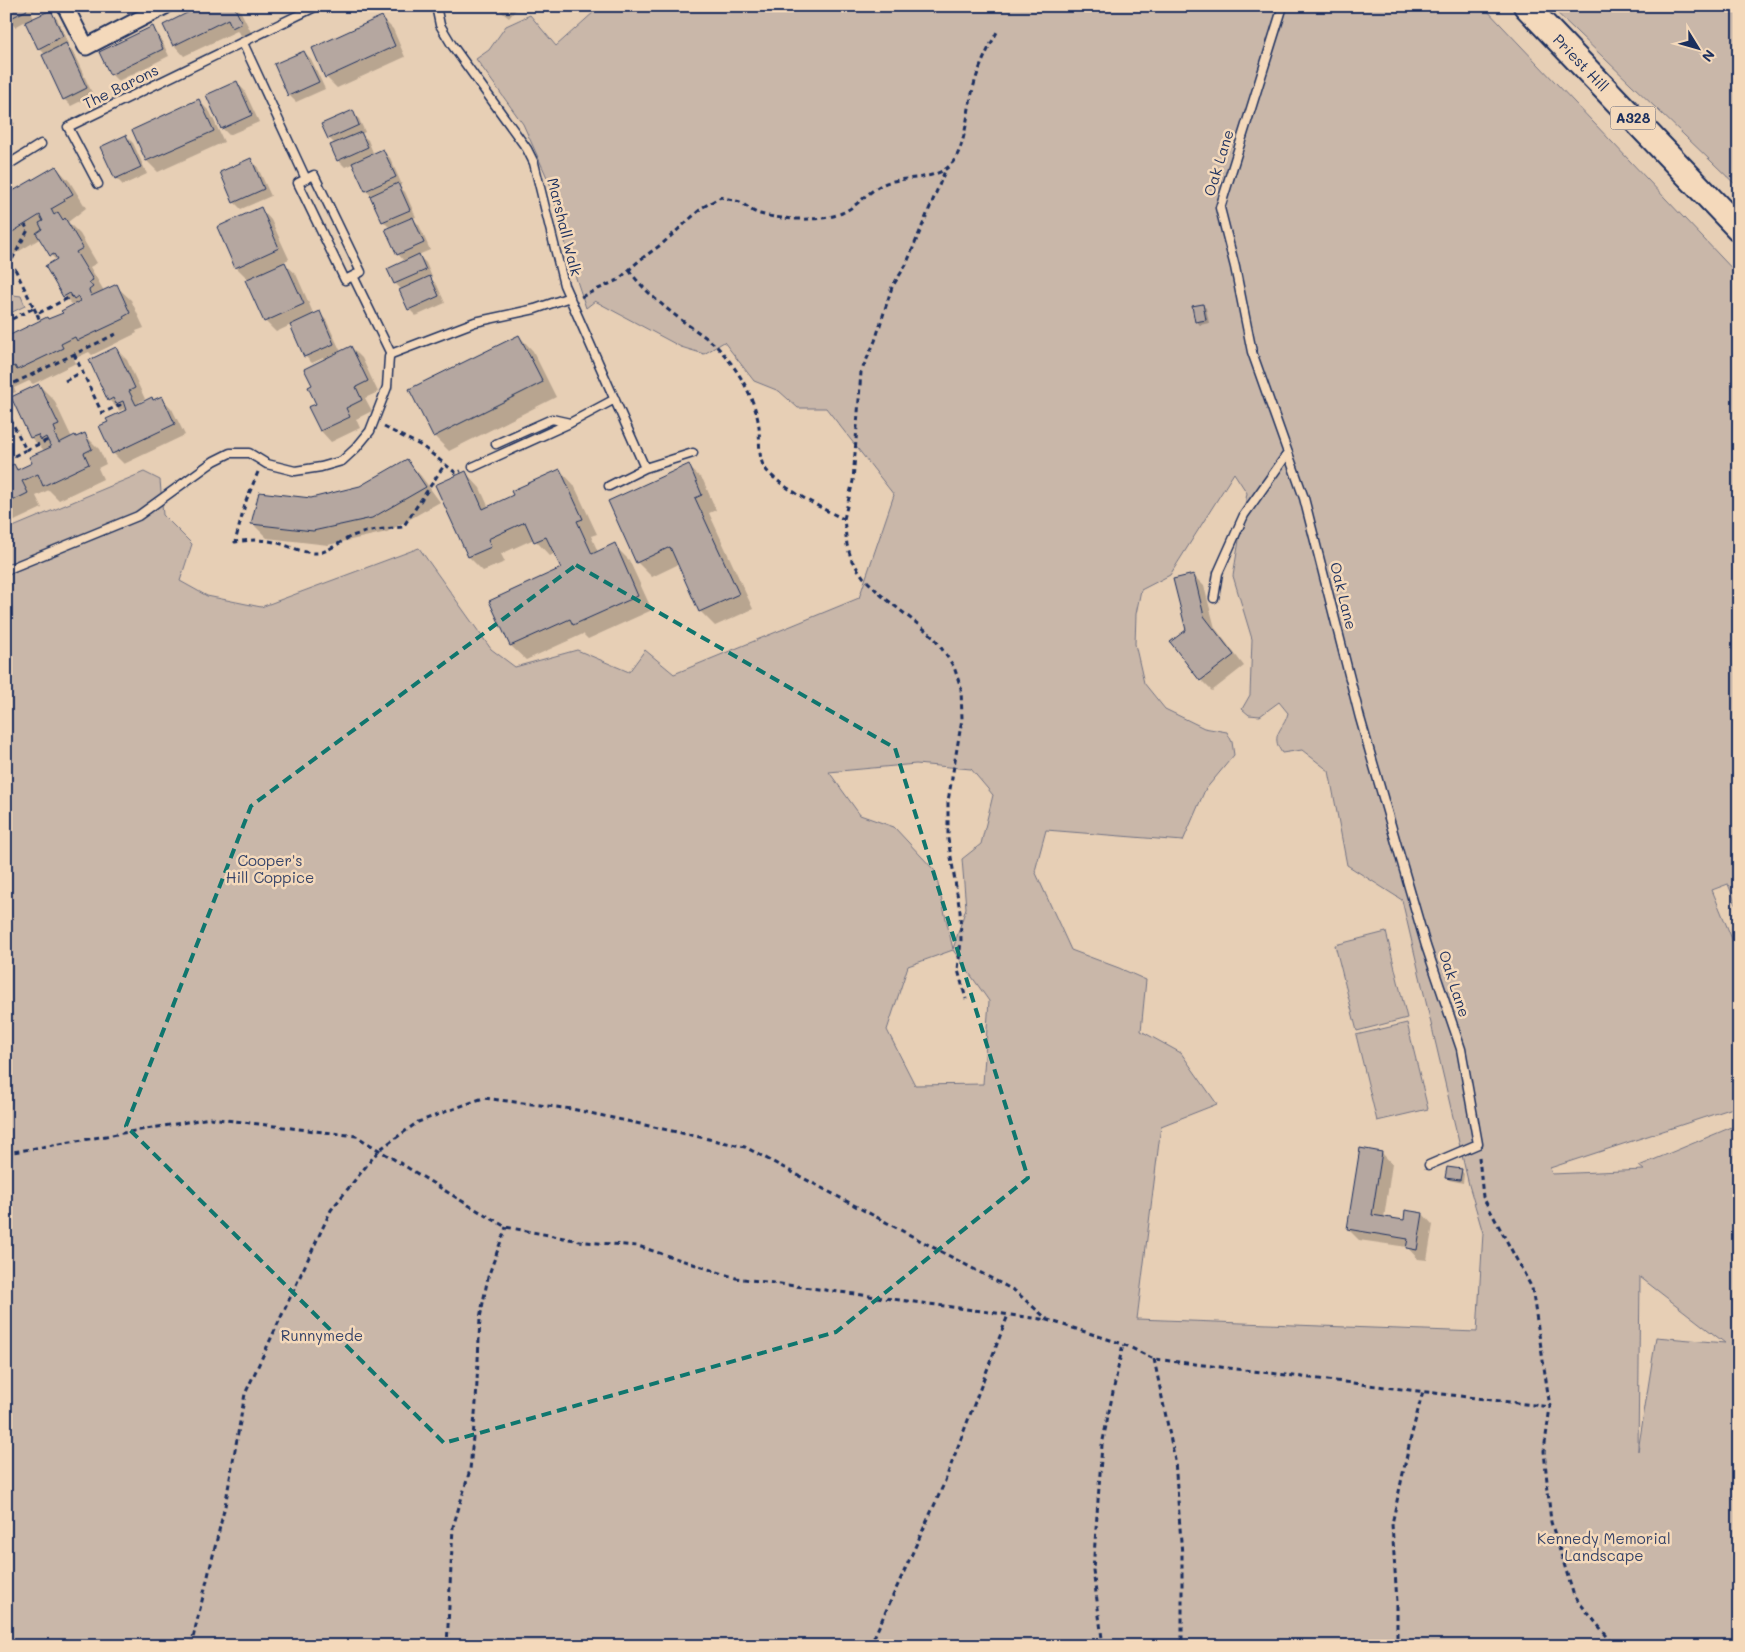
<svg xmlns="http://www.w3.org/2000/svg" width="1745" height="1652" font-family="Mali,sans-serif">
<style>
.green{fill:#c9b7a9;stroke:#727384;fill-rule:evenodd}
.shadow{fill:#0003}
.building{fill:#b5a7a0;stroke:#1b2f5e}
.lines{fill:none;stroke-linecap:round;stroke-linejoin:round}
.lane-casing{stroke:#1b2f5e;stroke-width:11}
.street-casing{stroke:#1b2f5e;stroke-width:19}
.primary-casing{stroke:#1b2f5e;stroke-width:28}
.path{stroke:#1b2f5e;stroke-width:3;stroke-dasharray:5 4;stroke-linecap:butt}
.lane{stroke:#f4d9bb;stroke-width:8}
.street{stroke:#f4d9bb;stroke-width:15}
.primary{stroke:#f4d9bb;stroke-width:24}
.marked{fill:none;stroke:#0f766e;stroke-width:4;stroke-dasharray:10 6;stroke-linejoin:round}
.labels{text-anchor:middle;stroke-width:5;stroke-linejoin:round;paint-order:stroke}
.shield{fill:#f4d9bb;stroke:#5c627a;stroke-width:1}
.shield-label{font-size:14px;font-weight:bold;fill:#1b2f5e}
.street-label{font-size:15px;fill:#1b2f5e;stroke:#f4d9bb}
.park-label{font-size:15px;fill:#354369;stroke:#f4d9bb}
</style>
<rect width="100%" height="100%" fill="#e7cfb5"/>
<filter id="ink" filterUnits="userSpaceOnUse"><feTurbulence type="fractalNoise" baseFrequency=".02" numOctaves="2"/><feDisplacementMap in="SourceGraphic" scale="10" xChannelSelector="R" yChannelSelector="G"/><feConvolveMatrix kernelMatrix="1 2 1 2 8 2 1 2 1" color-interpolation-filters="sRGB"/></filter>
<g filter="url(#ink)">
<path class="green" d="M593,6H1483L1739,276V912L1728,884L1712,890L1739,956V1106L1550,1168L1552,1174L1644,1170L1639,1166L1739,1124V1646H6V530L144,472L160,480L163,515L192,544L180,581L207,596L261,607L419,548L491,649L515,667L577,650L629,672L645,650L674,674L859,598L894,495L826,408H798L779,391L754,381L724,342L704,354L681,347L595,301L586,308L569,257L550,184L523,124L476,59L489,50L506,26L530,15L556,46L595,11ZM1234,473L1247,493L1233,576L1252,639L1250,695L1242,709L1249,715L1260,716L1279,702L1288,713C1284,730 1269,734 1282,753L1302,750L1329,771L1347,865L1402,900L1469,1185L1483,1233L1477,1332L1137,1319L1161,1126L1217,1104L1181,1053L1141,1031L1146,980L1119,968L1071,950L1035,871L1046,830L1183,841L1205,790L1234,755L1232,742L1227,732L1204,728L1165,709L1144,683L1135,644L1136,614L1141,590L1170,575ZM916,764L971,769L993,795L981,844L962,859L966,908L953,949L935,871L894,827L860,815L829,772ZM953,950L989,1001L983,1084L915,1085L887,1030L908,966ZM1640,1277L1725,1343L1656,1337L1638,1451Z
M1550,6H1739V188Z
M6,294L21,296L25,306L6,315Z
M1386,932L1407,1018L1357,1031L1335,945Z
M1407,1023L1428,1109L1377,1121L1356,1035Z"/>
<path class="shadow" d="M6,6H42L31,12L34,19L50,12L57,19L69,44L66,45L73,52L93,95L71,106L64,99L46,55L39,48L26,21L15,27L6,16Z
M204,6H237L240,10L252,34L244,38L237,31L184,56L174,45Z
M494,6H519L509,18Z
M382,18L393,29L405,57L337,88L326,77Z
M152,28L159,35L169,56L118,81L111,74Z
M304,52L311,59L325,89L296,102L289,95Z
M237,83L244,90L259,122L229,135L222,128Z
M199,101L210,112L224,142L158,172L147,161L134,131Z
M6,112L15,124L6,130Z
M352,112L359,119L365,132L361,134L368,140L374,155L383,151L390,158L402,185L399,186L405,192L416,217L412,218L419,225L430,250L418,255L426,263L432,277L430,278L437,285L445,303L416,316L409,309L402,290L395,283L405,262L398,254L390,228L383,221L372,196L366,191L354,163L345,167L338,160L335,144L329,138Z
M126,136L133,143L147,174L123,185L116,178Z
M250,159L257,166L271,196L241,209L234,202Z
M56,167L70,182L86,208L68,222L80,234L97,263L90,267L104,291L116,286L131,300L144,328L136,331L137,333L92,355L89,352L74,359L76,363L33,384L29,381L14,388L16,392L6,396V338L64,313L74,306L64,296L57,261L51,255L41,238L6,259V197Z
M261,209L271,220L289,259L283,262L296,274L314,315L319,313L326,320L341,352L351,347L362,358L378,392L365,398L372,411L356,419L360,428L331,442L321,431L310,408L317,404L314,385L324,360L323,358L312,363L305,356L291,325L276,332L265,321L249,280L236,267Z
M1202,305L1206,308L1209,323L1200,325L1197,322L1193,307Z
M519,336L533,351L556,397L449,451L434,436Z
M116,349L127,360L145,399L139,402L140,404L154,402L162,398L172,409L185,435L124,464L113,453L101,427L125,411L123,409L120,411L109,400Z
M39,385L54,400L72,438H77L85,435L99,449L106,464L98,468L103,479L59,500L49,490L36,496L42,508L6,525V454L12,466L14,465L19,470L34,463L45,451L31,438L13,398Z
M407,461L421,476L440,502L387,532L328,545L267,538L253,524L311,499L360,488Z
M688,466L703,480L716,510L709,513L753,609L715,626L700,611L679,564L652,577L637,562Z
M560,470L574,485L597,534L591,536L598,552L614,545L629,560L652,610L588,639L583,634L526,660L511,646L491,601L562,569L555,553L550,556L534,539L501,554L505,562L483,571L469,557L437,486L466,473L480,488L489,508Z
M1193,575L1204,586L1215,628L1244,666L1212,691L1201,680L1172,642L1187,630Z
M1382,1153L1392,1164L1384,1218L1405,1221L1423,1214L1433,1225L1427,1260L1418,1259L1407,1247L1359,1240L1348,1229Z
M1461,1170L1464,1174L1463,1183L1449,1180L1446,1177Z"/>
<path class="building" d="M6,6H25L27,10L7,20Z
M201,6H234L242,23L232,28L228,19L173,46L163,25Z
M51,10L63,36L38,49L25,22Z
M382,16L395,46L325,78L312,48Z
M153,26L163,49L110,75L99,52Z
M66,43L87,88L63,100L42,55Z
M304,51L319,82L288,96L274,64Z
M237,81L252,115L221,129L206,95Z
M199,99L214,131L146,161L132,130Z
M353,110L359,125L328,139L321,124Z
M361,132L368,147L337,161L330,145Z
M126,135L141,167L115,179L100,147Z
M383,149L396,177L365,191L352,163Z
M251,158L264,189L233,203L220,172Z
M56,166L73,194L64,199L65,201L51,209L54,215L58,212L63,220L65,218L83,248L76,252L93,280L89,282L93,287L89,290L91,296L117,284L130,313L123,317L124,319L77,341L75,337L61,344L63,348L17,370L15,366L6,370V337L47,317L48,319L63,313L61,311L80,301L78,296L74,299L70,293L63,297L45,266L57,259L54,254L50,256L36,233L42,229L39,223L43,221L40,215L6,236V195Z
M398,183L410,210L382,222L370,196Z
M261,207L279,248L235,268L217,227Z
M413,217L424,243L397,255L385,229Z
M419,254L426,270L394,284L387,269Z
M285,262L304,304L264,322L245,280Z
M430,276L439,296L408,310L399,290Z
M1203,304L1206,320L1195,322L1192,306Z
M320,311L334,344L304,357L290,325Z
M519,335L543,382L433,437L409,389Z
M351,346L368,381L356,387L362,400L346,408L350,417L320,431L308,407L316,404L308,387L312,385L304,369Z
M116,347L135,388L129,391L136,405L152,397L153,400L162,396L175,424L112,454L99,426L108,422L106,419L126,410L123,401L116,404L113,398L108,401L89,360Z
M39,384L59,425L54,427L56,432L54,433L59,443L75,435L76,437L85,433L92,449L84,453L89,464L43,486L38,474L22,481L28,493L6,504V468L14,464L17,470L32,463L29,457L51,447L46,437L41,440L38,435L30,438L11,397Z
M407,459L426,487L372,518L313,531L251,524L259,492L311,498L360,486Z
M689,464L702,495L695,498L739,594L699,612L670,547L636,563L608,501Z
M560,469L583,519L577,521L592,554L615,543L638,596L573,625L570,619L510,646L489,601L561,568L546,537L534,542L525,522L488,539L491,547L468,557L435,485L466,471L483,509L513,495L511,491Z
M1194,574L1204,616L1234,655L1200,681L1170,642L1186,630L1173,579Z
M1360,1148L1382,1152L1372,1215L1404,1220L1405,1210L1423,1213L1417,1250L1406,1248L1408,1239L1347,1229Z
M1447,1167L1462,1169L1460,1180L1445,1178Z"/>
<g class="lines">
<g class="lane-casing">
<path id="lane" d="M436,6L440,25L452,45L527,149L534,163L564,285L645,468
M1283,6L1220,208L1235,267L1252,352L1304,498L1360,718L1426,946L1461,1049L1478,1144L1429,1165
M243,43L306,179L314,175L361,272L353,276L391,354
M6,166L41,144
M306,179L298,183L345,280L353,276
M98,184L68,127L317,6
M496,444L552,419L570,423L615,399
M473,467L570,423
M609,486L645,468L693,453
M6,570L138,516L214,461L230,453H249L267,464L295,471L321,467L342,461L356,448L370,431L387,387L389,357L391,354L475,322L535,309L570,297
M1214,598L1218,573L1244,515L1288,453"/>
</g>
<g class="street-casing">
<path id="street" d="M65,6L86,47L165,6"/>
</g>
<g class="primary-casing">
<g id="primary">
<path id="s1" d="M1526,6L1739,229"/>
</g>
</g>
<path class="path" d="M6,247L13,257
M8,267L28,230L25,225
M6,268L15,269L34,308L6,322
M629,270C643,290 664,307 684,322C696,331 710,339 720,350C738,369 756,400 759,427C760,439 758,453 763,465C770,482 826,511 844,519L847,545L852,561L864,578L881,595L934,637L954,667L961,688L962,719L948,801V839L960,911L961,940L958,970L966,999
M581,297L618,280L641,259L662,244L703,207L721,197C727,199 734,200 740,202C747,206 752,212 760,214C782,220 821,222 842,213C860,205 871,187 889,182C910,176 942,181 955,159C966,141 967,113 972,93C977,70 987,51 998,30
M34,308L37,314L72,296
M37,314L40,321
M74,354L102,413L120,405L119,403
M65,381L82,372
M6,387L116,334
M6,410L26,450L48,440
M384,427L422,446L456,473L461,471
M6,460L26,450
M258,472L246,501L235,542C248,540 261,539 274,542C289,545 302,554 319,553C327,552 342,541 350,537C367,530 385,529 403,527L445,464
M844,519L853,481L861,372L875,341L892,287L906,265L945,171
M6,1155L13,1152L210,1118L356,1136L470,1206L506,1227L585,1242L638,1246L736,1278L1048,1320L1123,1344L1154,1359L1550,1407
M1479,1157L1483,1197L1532,1288L1550,1407L1544,1451L1551,1522L1574,1596L1615,1646
M1154,1359L1175,1460L1182,1555V1646
M191,1646L225,1506L245,1394L331,1210L379,1150L418,1122L483,1098L572,1109L745,1147L1015,1291L1047,1319
M447,1646L453,1527L470,1470L476,1403L480,1318L488,1277L506,1227
M870,1646L943,1486L1008,1315
M1103,1646L1093,1570L1102,1445L1123,1344
M1397,1646V1602L1392,1524L1410,1441L1423,1391"/>
<use href="#lane" class="lane"/>
<use href="#street" class="street"/>
<use href="#primary" class="primary"/>
</g>
</g>
<path class="marked" d="M576,565L895,748L1028,1178L836,1332L444,1443L126,1126L251,806Z"/>
<g class="labels">
<rect class="shield" x="1610.5" y="106.5" width="45" height="23" rx="4"/>
<g class="shield-label">
<text x="1633" y="123">A328</text>
</g>
<g class="street-label">
<text dy="5" stroke="none"><textPath href="#s1" startOffset="79">Priest Hill</textPath></text>
<text transform="translate(121 87) rotate(-26)" y="5">The Barons</text>
<text transform="translate(1219 163) rotate(-73)" y="5">Oak Lane</text>
<text transform="translate(564 227) rotate(76)" y="5">Marshall Walk</text>
<text transform="translate(1343 596) rotate(76)" y="5">Oak Lane</text>
<text transform="translate(1454 984) rotate(72)" y="5">Oak Lane</text>
</g>
<g class="park-label">
<text x="270" y="866">Cooper's<tspan x="270" dy="17">Hill Coppice</tspan></text>
<text x="322" y="1341">Runnymede</text>
<text x="1604" y="1544">Kennedy Memorial<tspan x="1604" dy="17">Landscape</tspan></text>
</g>
</g>
<rect width="1745" height="1652" fill="none" stroke="#f4d9bb" stroke-width="25"/>
<rect x="12" y="12" width="1720" height="1627" fill="none" stroke="#1b2f5e" stroke-width="2" filter="url(#ink)"/>
<g transform="translate(1698 48) rotate(127)" stroke="#f4d9bb" stroke-width="4" paint-order="stroke">
<path d="M0-4L9 19L0 12L-9 19Z" fill="#1b2f5e"/>
<text y="-8" font-size="14" font-weight="bold" text-anchor="middle" fill="#1b2f5e">N</text>
</g>
</svg>
